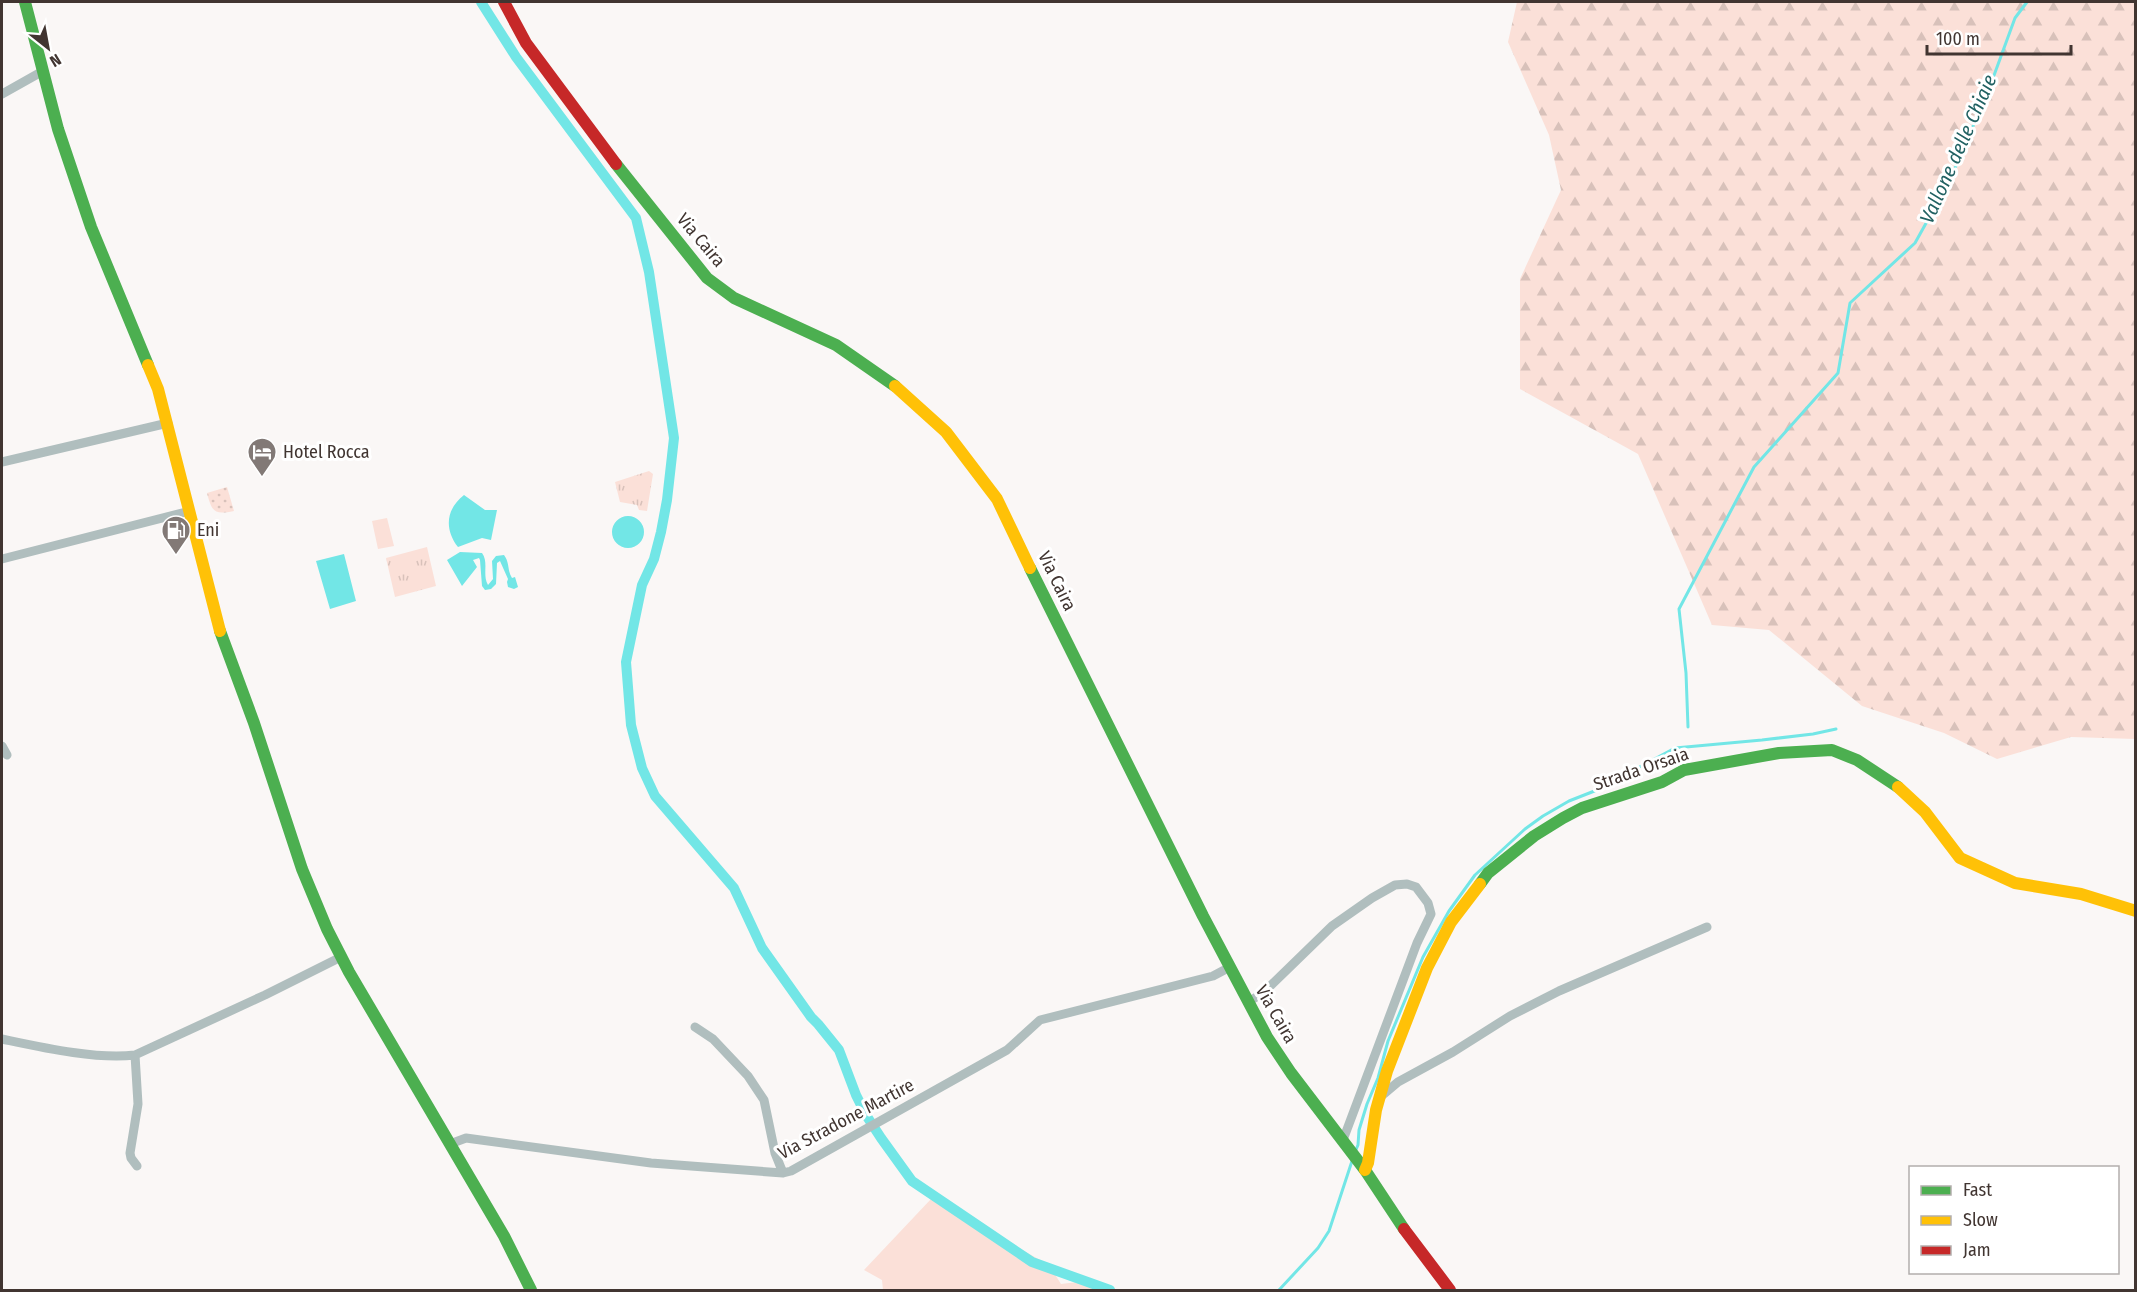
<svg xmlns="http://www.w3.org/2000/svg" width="2137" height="1292" font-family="'Fira Sans Condensed',sans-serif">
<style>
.grass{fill:#fbe0d8}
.forest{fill:url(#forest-firs)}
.park{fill:url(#park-tufts)}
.garden{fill:url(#garden-dots)}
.water{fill:#72e6e6}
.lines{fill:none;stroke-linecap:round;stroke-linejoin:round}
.stream{stroke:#72e6e6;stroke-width:3}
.canal{stroke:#72e6e6;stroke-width:10}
.street{stroke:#b0bebe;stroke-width:9}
.fast{stroke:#4caf50;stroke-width:12}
.slow{stroke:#ffc107;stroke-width:12}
.jam{stroke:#c62828;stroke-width:12}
.labels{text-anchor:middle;stroke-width:6;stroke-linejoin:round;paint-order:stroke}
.street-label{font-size:18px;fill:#413531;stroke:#fff}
.poi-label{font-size:18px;fill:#413531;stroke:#fff;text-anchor:start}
.water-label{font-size:20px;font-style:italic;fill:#216162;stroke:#fff}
</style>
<defs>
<pattern id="forest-firs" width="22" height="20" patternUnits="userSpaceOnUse" patternTransform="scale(1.5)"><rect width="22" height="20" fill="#fbe0d8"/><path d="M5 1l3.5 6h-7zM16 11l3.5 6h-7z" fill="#d8c1ba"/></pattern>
<pattern id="park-tufts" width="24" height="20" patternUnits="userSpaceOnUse" patternTransform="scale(1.5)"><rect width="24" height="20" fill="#fbe0d8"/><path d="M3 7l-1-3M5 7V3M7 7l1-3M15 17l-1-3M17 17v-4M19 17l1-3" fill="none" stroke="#d8c1ba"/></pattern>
<pattern id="garden-dots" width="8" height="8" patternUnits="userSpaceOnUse" patternTransform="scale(1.5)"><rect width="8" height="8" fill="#fbe0d8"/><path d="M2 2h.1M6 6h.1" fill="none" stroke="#d8c1ba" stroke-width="1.8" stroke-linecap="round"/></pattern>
</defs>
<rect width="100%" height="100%" fill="#faf7f6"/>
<path class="grass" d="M387,518L394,546L378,549L372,521Z
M931,1199L1049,1265L1061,1284L1094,1280L1113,1290H883L882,1280L864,1270Z"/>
<path class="forest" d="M1517,2H2135V739L2071,737L1997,759L1944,733L1862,706L1769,630L1712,625L1638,454L1520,389V279L1561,190L1549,135L1508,42Z"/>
<path class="park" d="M649,471L653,474L647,511L639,510L637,505L620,502L615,482Z
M427,547L436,586L395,597L386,558Z"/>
<path class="garden" d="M227,487L234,511C214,515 212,512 207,493Z"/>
<path class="water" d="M464,495L485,510H497L491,540L482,538L458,547C444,529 446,509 464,495Z
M612 532a16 16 0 1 1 32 0a16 16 0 1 1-32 0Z
M460,552L482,553C489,562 482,575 488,585L493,579L492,561L496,556L504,555C510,563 507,570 512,578L515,577L518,587L514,589L508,587L507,582L508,579L500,561L497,563L496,584L491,589L485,590L482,586L480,560L479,558L473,560L477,567L462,586L447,560Z
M344,554L356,601L330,609L316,561Z"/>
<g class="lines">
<path class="stream" d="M1688,727L1686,673L1679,609L1754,467L1838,373L1850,303L1915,243L1949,182L1989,89L2015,18L2027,2
M1355,1152L1358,1145L1359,1130L1367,1104L1378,1078L1388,1041L1423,957L1449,911L1475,875L1525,829L1543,816L1569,801L1597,790L1675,748L1762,740L1813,734L1836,729
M1279,1290L1318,1248L1329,1231L1353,1158"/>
<path class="canal" d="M481,2L516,57L636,218L649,272L674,438L667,500L661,532L654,559L642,585L626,662L631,725L642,768L655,796L734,888L762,948L811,1017L818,1024L839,1050L856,1095L866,1115L881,1138L912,1181L1032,1262L1110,1290"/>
<path class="street" d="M2,94L43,71
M2,462L168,423
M2,559L190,511
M2,746L7,755
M1248,1002L1263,993L1332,926L1372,898L1395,885L1407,884L1416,887L1428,903L1431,914L1417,943L1343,1140
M695,1027L713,1039L748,1076L764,1100L775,1153L783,1173
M2,1039C40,1047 97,1060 135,1055L265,995L341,957
M135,1055L138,1104L130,1153L131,1158L137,1166
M1379,1098L1398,1082L1453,1052L1510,1016L1559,991L1707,927
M450,1144L466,1138L651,1163L783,1173L791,1171L1007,1050L1040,1020L1213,976L1230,967"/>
<path class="fast" d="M25,2L58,129L91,227L148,365
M616,164L707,278L734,298L836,345L895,386
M1030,568L1203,916L1267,1037L1291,1073L1365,1170L1404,1229
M220,631L254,723L302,869L327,929L349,972L504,1236L531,1290
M1480,884L1488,873L1534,836L1563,818L1582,808L1662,782L1684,770L1779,753L1832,750L1857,760L1898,787"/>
<path class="slow" d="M148,365L158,389L220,631
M895,386L946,432L997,499L1030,568
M1898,787L1925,812L1960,858L2015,883L2081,894L2136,911
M1365,1170L1368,1163L1376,1110L1387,1071L1427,968L1451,922L1480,884"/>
<path class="jam" d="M504,2L526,43L616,164
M1404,1229L1450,1290"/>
</g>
<defs>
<g id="hotel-pin" transform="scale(1.5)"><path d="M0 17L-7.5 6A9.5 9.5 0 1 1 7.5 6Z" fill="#827976" stroke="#fff"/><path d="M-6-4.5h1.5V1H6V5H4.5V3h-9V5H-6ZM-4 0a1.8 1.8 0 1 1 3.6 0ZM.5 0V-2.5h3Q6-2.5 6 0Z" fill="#fff"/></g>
<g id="fuel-pin" transform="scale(1.5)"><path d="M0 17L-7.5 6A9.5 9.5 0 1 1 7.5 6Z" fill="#827976" stroke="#fff"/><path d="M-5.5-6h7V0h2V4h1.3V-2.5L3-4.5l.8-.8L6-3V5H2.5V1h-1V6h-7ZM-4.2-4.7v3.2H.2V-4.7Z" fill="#fff"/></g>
</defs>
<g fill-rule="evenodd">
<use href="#hotel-pin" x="262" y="452"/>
<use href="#fuel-pin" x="176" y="530"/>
</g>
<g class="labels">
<g class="street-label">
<text transform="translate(701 240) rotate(50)" y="6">Via Caira</text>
<text transform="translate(1057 581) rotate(64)" y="6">Via Caira</text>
<text transform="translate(1641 769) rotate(-19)" y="6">Strada Orsaia</text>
<text transform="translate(1276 1014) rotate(60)" y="6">Via Caira</text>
<text transform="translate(846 1119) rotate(-28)" y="6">Via Stradone Martire</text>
</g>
<g class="poi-label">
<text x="283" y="458">Hotel Rocca</text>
<text x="197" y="536">Eni</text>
</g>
<g class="water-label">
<text transform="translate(1958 149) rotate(-66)" y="7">Vallone delle Chiaie</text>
</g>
</g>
<rect width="2137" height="1292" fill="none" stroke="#413531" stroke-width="6"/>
<rect x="1909" y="1166" width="210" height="108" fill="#ffffff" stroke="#b3aead" stroke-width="1.5"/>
<rect x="1921" y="1186" width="30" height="9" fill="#4caf50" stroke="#b3aead" stroke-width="1.5"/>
<text x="1963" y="1196" font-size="18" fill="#413531">Fast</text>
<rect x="1921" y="1216" width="30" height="9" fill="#ffc107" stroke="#b3aead" stroke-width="1.5"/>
<text x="1963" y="1226" font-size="18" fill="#413531">Slow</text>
<rect x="1921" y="1246" width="30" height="9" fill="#c62828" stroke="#b3aead" stroke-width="1.5"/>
<text x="1963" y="1256" font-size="18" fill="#413531">Jam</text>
<g transform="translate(48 48) rotate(149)" stroke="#ffffff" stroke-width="4.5" paint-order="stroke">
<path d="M0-4.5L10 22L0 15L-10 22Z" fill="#413531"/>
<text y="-9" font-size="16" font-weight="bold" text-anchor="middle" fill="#413531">N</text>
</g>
<path d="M1927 45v9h144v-9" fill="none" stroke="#413531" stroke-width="3"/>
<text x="1936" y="45" font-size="18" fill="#413531" stroke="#ffffff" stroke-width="4.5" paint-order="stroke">100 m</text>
</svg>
